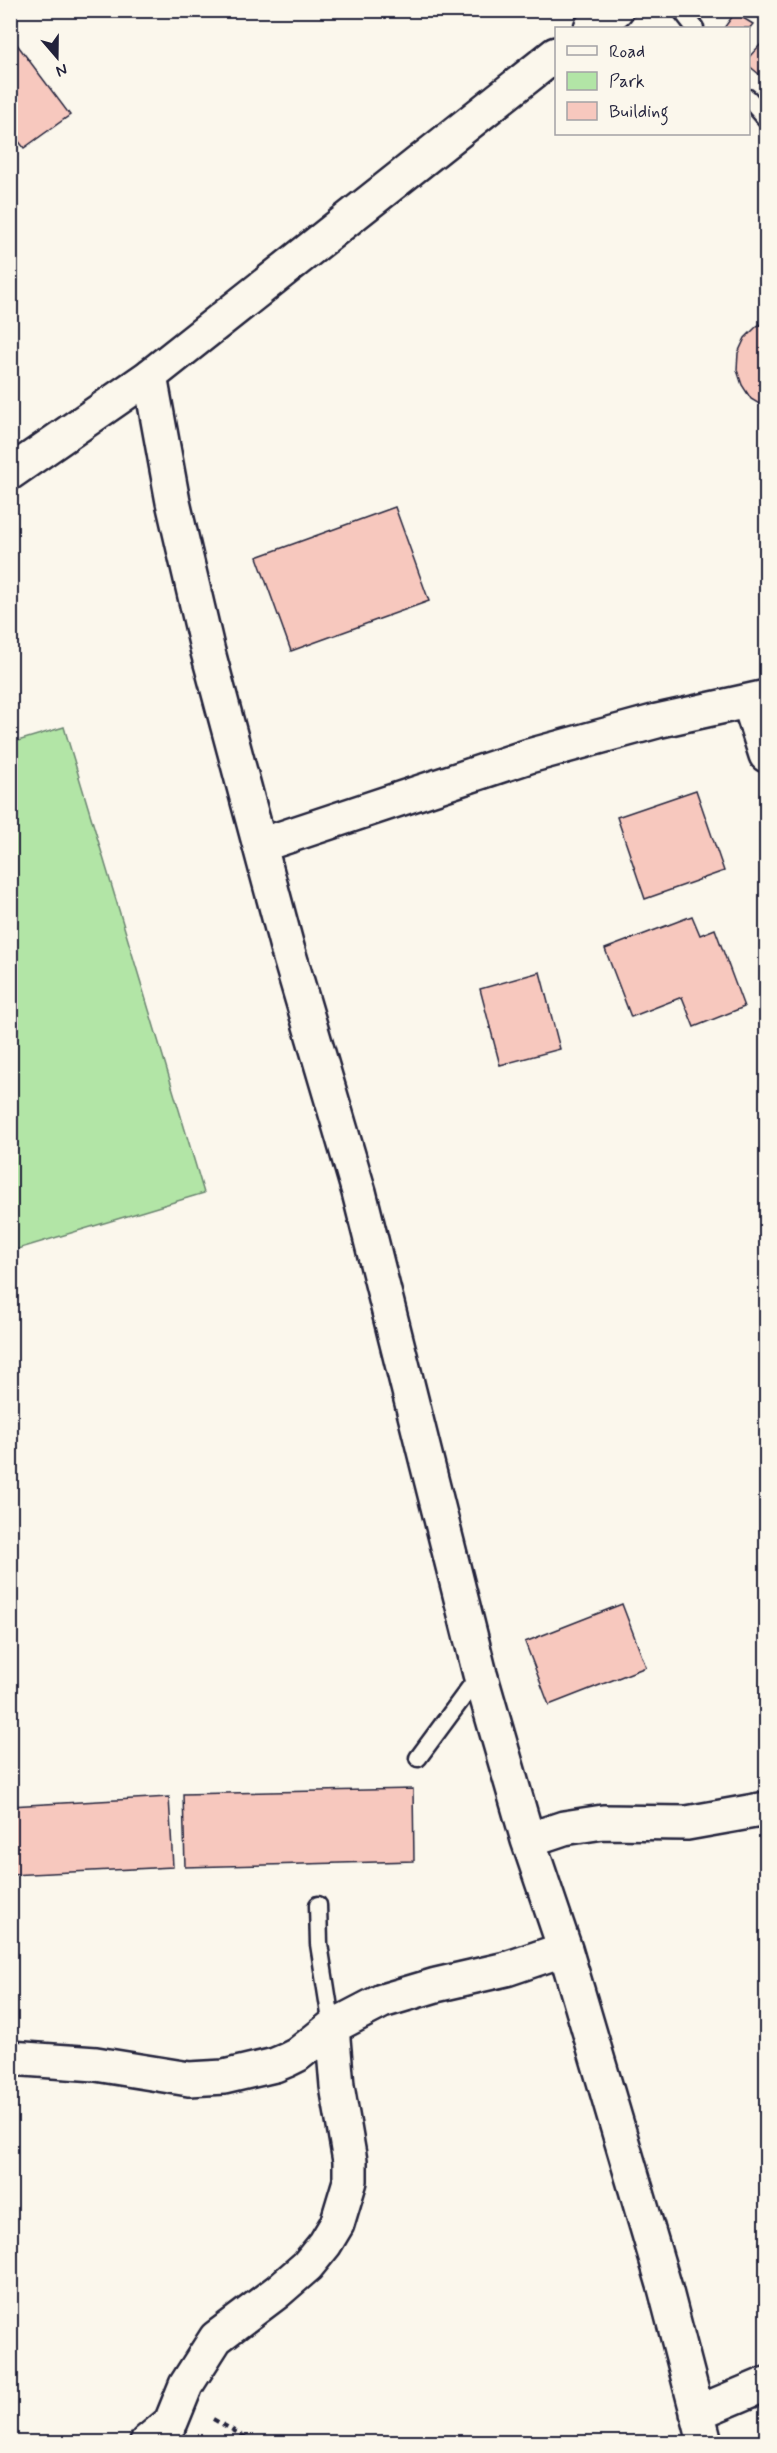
<svg xmlns="http://www.w3.org/2000/svg" width="777" height="2453" font-family="Mynerve,sans-serif">
<style>
.green{fill:#b2e5a6;stroke:#6a8470;stroke-width:1.5}
.building{fill:#f7c8be;stroke:#22223b;stroke-width:1.5}
.lines{fill:none;stroke-linecap:round;stroke-linejoin:round}
.lane-casing{stroke:#22223b;stroke-width:21}
.street-casing{stroke:#22223b;stroke-width:38}
.secondary-casing{stroke:#22223b;stroke-width:38}
.path{stroke:#22223b;stroke-width:4;stroke-dasharray:6 4.5;stroke-linecap:butt}
.lane{stroke:#fbf7ec;stroke-width:16}
.street{stroke:#fbf7ec;stroke-width:33}
.secondary{stroke:#fbf7ec;stroke-width:33}
</style>
<rect width="100%" height="100%" fill="#fbf7ec"/>
<filter id="ink" filterUnits="userSpaceOnUse"><feTurbulence type="fractalNoise" baseFrequency=".0167" numOctaves="2"/><feDisplacementMap in="SourceGraphic" scale="12" xChannelSelector="R" yChannelSelector="G"/><feConvolveMatrix kernelMatrix="1 2 1 2 8 2 1 2 1" color-interpolation-filters="sRGB"/></filter>
<g filter="url(#ink)">
<path class="green" d="M64,727L204,1193L11,1251V743Z"/>
<path class="building" d="M735,13L753,24L748,30V28H724Z
M10,35L70,115L24,148L10,130Z
M762,43L766,47V68L760,75L748,65V58Z
M766,321V408L751,399L742,385L737,370L738,353L745,338L757,326Z
M395,507L429,601L291,651L257,557Z
M696,790L724,871L645,899L617,817Z
M692,916L700,935L715,929L744,1007L694,1027L682,997L631,1017L605,949Z
M540,972L560,1049L500,1065L480,989Z
M622,1604L646,1667L549,1705L525,1642Z
M413,1789L414,1861L185,1867L183,1794Z
M413,1789L414,1861L185,1867L183,1794Z
M169,1797L173,1867L10,1875V1806Z
M169,1797L173,1867L10,1875V1806Z"/>
<g class="lines">
<g class="lane-casing">
<path id="lane" d="M681,10L695,28
M748,98L766,119
M418,1758L480,1674
M318,1905L319,1944L332,2027"/>
</g>
<g class="street-casing">
<path id="street" d="M150,376L173,502L208,652L288,951L359,1192L480,1674L528,1840L565,1949L665,2288L705,2442
M749,702L766,755
M261,845L529,756L657,721L766,697
M528,1840L564,1828L603,1822L687,1823L766,1809
M10,2058L96,2064L189,2079L224,2077L275,2065L287,2060L297,2055L332,2027L382,2001L436,1985L506,1969L565,1949
M697,2413L766,2384
M147,2442L171,2422L186,2385L216,2338L277,2292L307,2266L325,2244L337,2224L350,2181V2161L337,2086L332,2027"/>
</g>
<g class="secondary-casing">
<path id="secondary" d="M591,28L616,10
M10,473L150,376L556,54"/>
</g>
<path class="path" d="M213,2419L254,2442"/>
<use href="#lane" class="lane"/>
<use href="#street" class="street"/>
<use href="#secondary" class="secondary"/>
</g>
</g>
<rect width="777" height="2453" fill="none" stroke="#fbf7ec" stroke-width="36"/>
<rect x="18" y="18" width="741" height="2417" fill="none" stroke="#22223b" stroke-width="2" filter="url(#ink)"/>
<rect x="555" y="27" width="195" height="108" fill="#fbf7ec" stroke="#a4a2a5" stroke-width="1.5"/>
<rect x="567" y="46" width="30" height="9" fill="#fbf7ec" stroke="#a4a2a5" stroke-width="1.5"/>
<text x="609" y="57" font-size="18" fill="#22223b">Road</text>
<rect x="567" y="72" width="30" height="18" fill="#b2e5a6" stroke="#a4a2a5" stroke-width="1.5"/>
<text x="609" y="87" font-size="18" fill="#22223b">Park</text>
<rect x="567" y="102" width="30" height="18" fill="#f7c8be" stroke="#a4a2a5" stroke-width="1.5"/>
<text x="609" y="117" font-size="18" fill="#22223b">Building</text>
<g transform="translate(57 57) rotate(160)" stroke="#fbf7ec" stroke-width="4.5" paint-order="stroke">
<path d="M0-4.5L10 22L0 15L-10 22Z" fill="#22223b"/>
<text y="-9" font-size="16" font-weight="bold" text-anchor="middle" fill="#22223b">N</text>
</g>
</svg>
